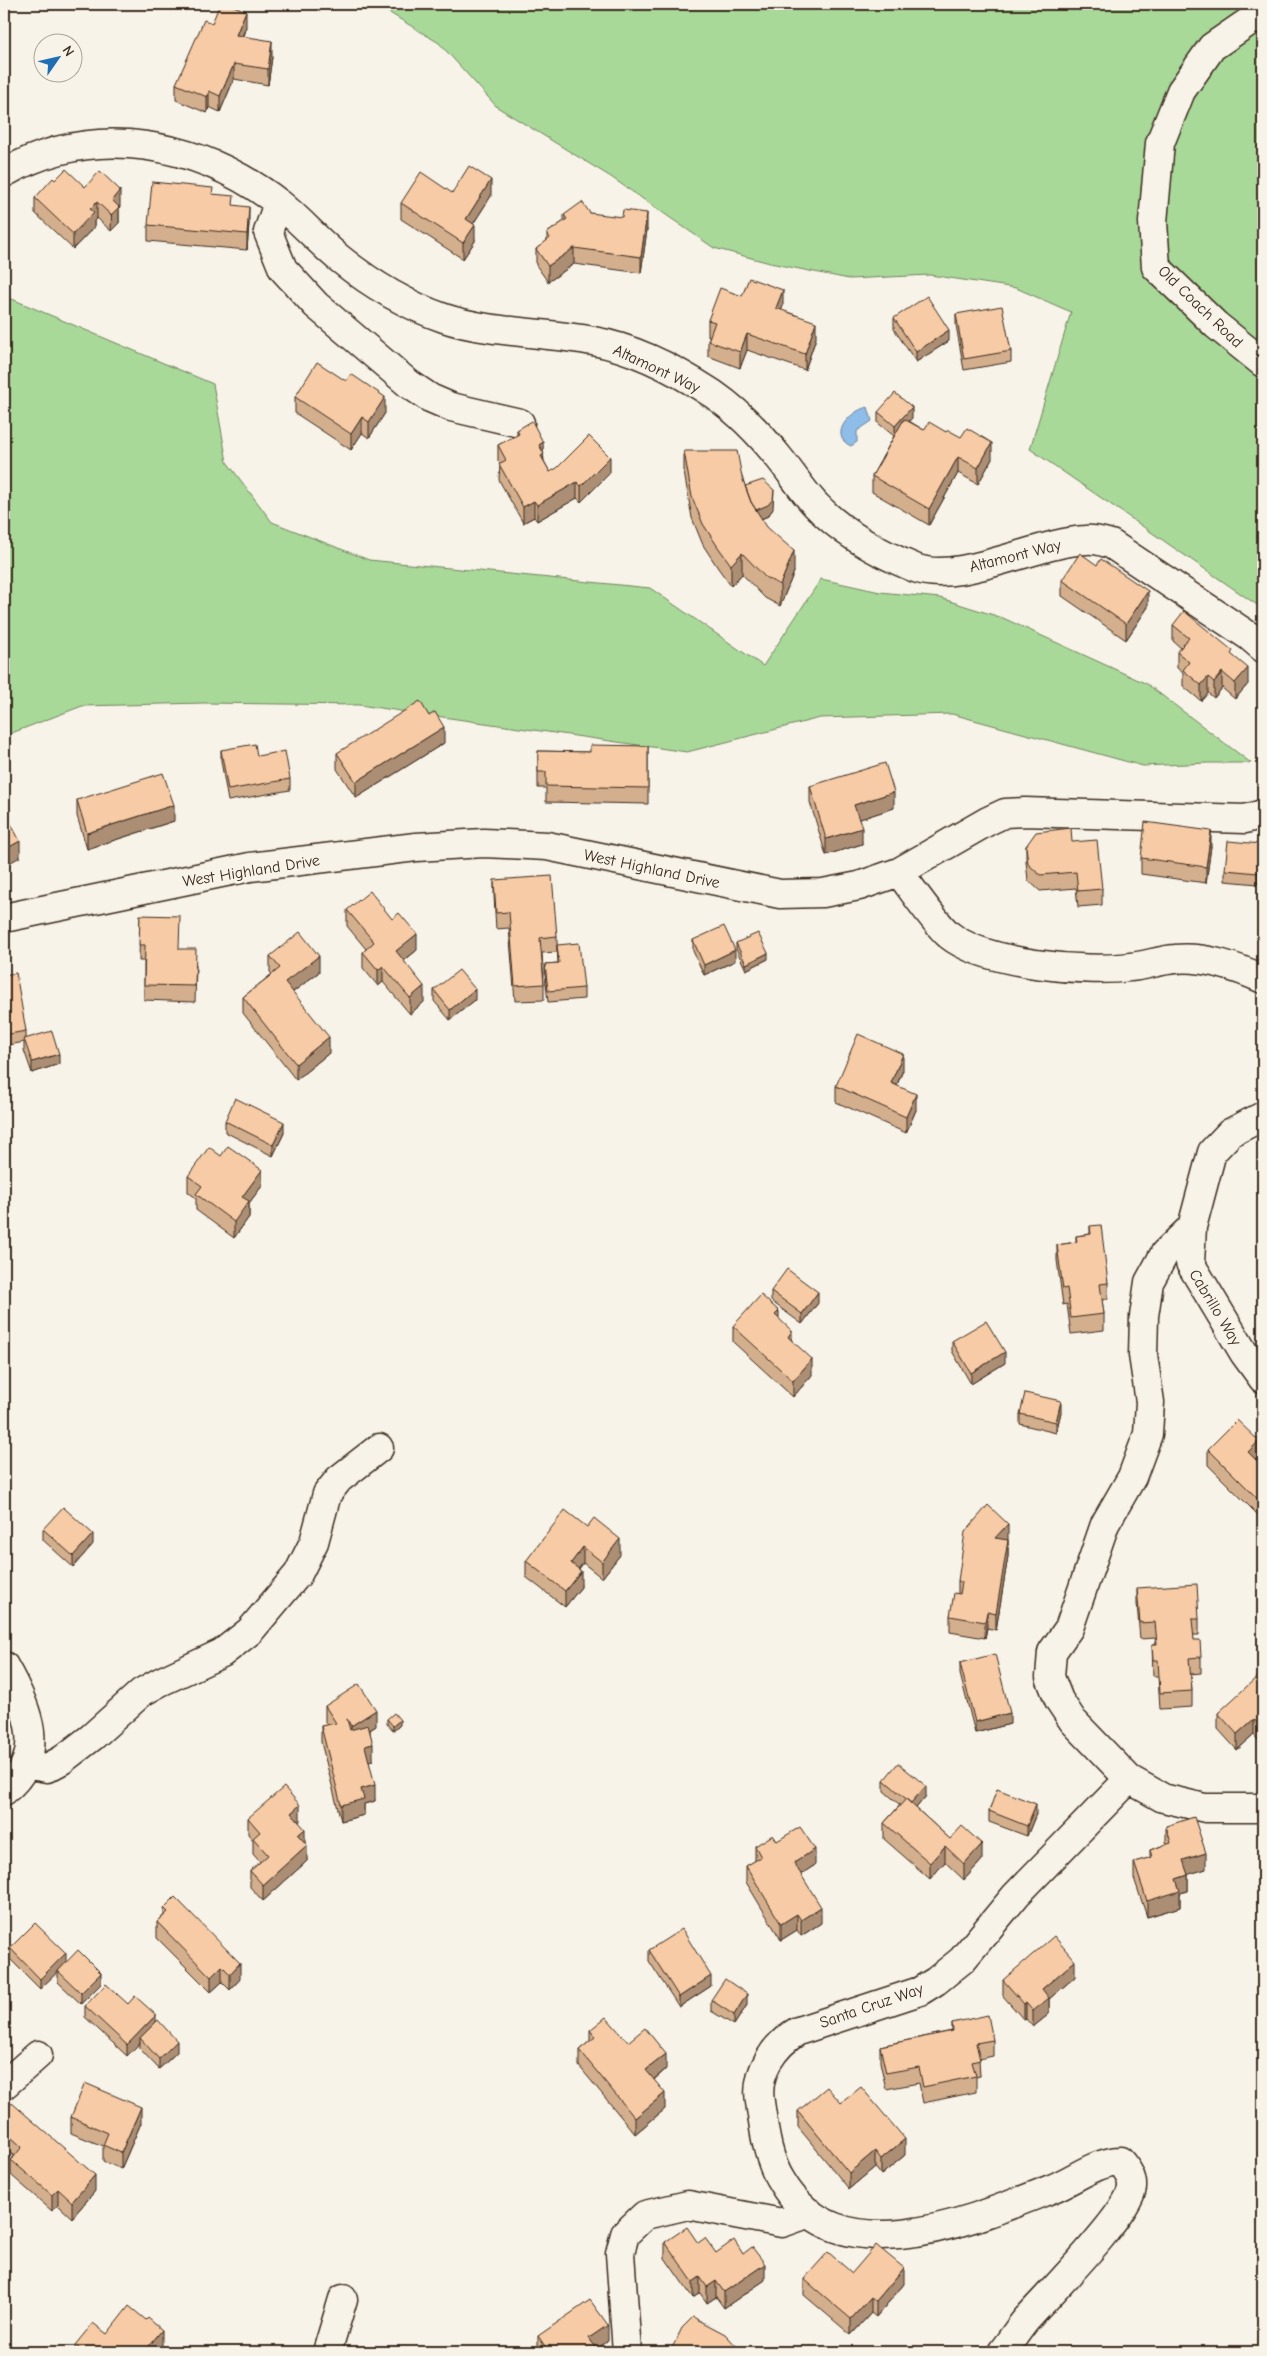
<svg xmlns="http://www.w3.org/2000/svg" width="1267" height="2356" font-family="'Comic Neue',sans-serif">
<style>
.green{fill:#a8d999;stroke:#72825c}
.water{fill:#8ebde9;stroke:#6d8298}
.lines{fill:none;stroke-linecap:round;stroke-linejoin:round}
.minor-casing{stroke:#3b2a1e;stroke-width:31}
.minor{stroke:#f7f3e8;stroke-width:28}
.wall{fill:#d4af8e;stroke:#3b2a1e}
.shaded-wall{fill:#ac8e74;stroke:#3b2a1e}
.building{fill:#f6cba5;stroke:#3b2a1e}
.labels{text-anchor:middle;stroke-width:5;stroke-linejoin:round;paint-order:stroke}
.street-label{font-size:16px;fill:#3b2a1e;stroke:#f7f3e8}
</style>
<rect width="100%" height="100%" fill="#f7f3e8"/>
<filter id="ink" filterUnits="userSpaceOnUse"><feTurbulence type="fractalNoise" baseFrequency=".02" numOctaves="2"/><feDisplacementMap in="SourceGraphic" scale="10" xChannelSelector="R" yChannelSelector="G"/><feConvolveMatrix kernelMatrix="1 2 1 2 8 2 1 2 1" color-interpolation-filters="sRGB"/></filter>
<g filter="url(#ink)">
<path class="green" d="M375,4H1263V609L1030,449L1071,312L1016,288L930,275L849,279L770,263L714,248L611,177L497,107L439,43Z
M12,299L213,384L227,462L272,522L369,560L650,588L763,666L821,579L880,592L940,598L1003,618L1147,684L1251,763H1207L1143,766L952,714L820,718L687,752L359,705L204,703L82,706L4,736V300Z"/>
<path class="water" d="M868,407L872,421L857,431V442L851,446C827,435 851,410 868,407Z"/>
<g class="lines">
<g class="minor-casing">
<path id="minor" d="M1263,12L1212,47L1181,91L1160,143L1153,222L1156,267L1216,325L1263,363
M4,173C95,121 199,142 280,204C301,221 319,242 340,259C371,284 406,305 444,318C488,333 546,332 593,341C634,348 678,371 713,394C739,412 761,435 780,459C792,474 802,490 815,504C842,533 878,553 915,568C958,585 1038,542 1086,540C1095,539 1103,542 1111,544L1249,636L1263,648
M278,203L268,232L283,269L316,305L409,384L430,398L451,407L520,423
M899,872C912,889 934,922 949,935C985,964 1085,973 1130,967C1145,966 1160,960 1175,959C1205,956 1236,967 1263,979
M4,918L250,867L416,847L484,843L547,846L780,894L823,893L859,886L899,872L988,821L1005,813L1025,812L1245,819L1263,814
M1263,1116L1230,1133L1212,1152L1192,1227L1165,1253L1149,1282L1144,1316L1143,1355L1150,1402L1148,1434L1132,1477L1105,1524L1069,1628L1052,1652L1050,1677L1059,1700L1073,1721L1129,1779L1163,1798L1205,1808H1263
M1192,1227L1190,1263L1244,1353L1263,1379
M4,1666C28,1708 49,1755 4,1791
M26,1764L47,1768L62,1760L92,1737L142,1692L160,1682L222,1653L250,1631L298,1574L314,1542L327,1494L339,1479L379,1448
M4,2085L38,2055
M327,2352L343,2299
M627,2352L620,2253L625,2234L645,2215L688,2205L782,2223L810,2213
M1002,2352C1010,2342 1017,2331 1025,2321C1046,2297 1128,2215 1132,2188C1133,2177 1126,2168 1120,2161C1095,2162 1074,2180 1051,2189C972,2220 839,2278 782,2182C767,2159 764,2129 760,2102C755,2073 774,2045 798,2031L920,1991L936,1981L962,1960L1016,1895L1129,1779"/>
</g>
<use href="#minor" class="minor"/>
</g>
<path class="wall" d="M212,23L246,27L243,36L272,57L268,85L234,79L220,112L209,107L207,113L176,100V84Z
M55,180L85,187L120,206L119,208V223L111,231L97,218L94,221V227L73,249L35,213V198Z
M452,193L491,196L473,224L475,241L463,259L401,219V203Z
M213,194L234,206L249,223L247,250L148,241V225Z
M590,213L647,229L641,273L574,264L548,282L536,265V249L547,241V233L564,221V215Z
M742,296L783,306L781,310L816,338L805,370L747,350L740,368L708,356V341L710,336H708V320Z
M956,314L1011,351V362L964,370L956,325Z
M894,318L949,341L916,362L894,329Z
M295,397L385,413L369,438L362,433L351,450L295,413Z
M878,412L912,418L909,421L924,430L946,432L992,459L978,484L958,473L929,525L872,492V476L894,436L878,423Z
M517,430L543,452L544,461L550,472L610,473L581,502L577,498L537,521L534,517L523,523L499,480L500,463L498,461V445L517,436Z
M684,451L742,477L745,486L773,509L768,516L761,519L794,572L780,606L765,598L742,574L731,586L718,568L703,545L692,518L684,472Z
M1097,565L1148,607L1126,640L1062,596V580Z
M1173,625L1233,656L1248,684L1235,699L1222,688L1214,698L1208,693L1201,701L1183,686V673L1177,668V652L1181,648L1173,641Z
M444,743L356,798L337,769V753Z
M648,746V804L546,802V788H538V751L590,752Z
M221,750L257,756L290,779V790L228,801L221,761Z
M810,786L894,808L859,819L862,844L826,855L810,802Z
M77,800L174,821L87,849L77,816Z
M1072,842L1102,889V905L1078,907L1076,888L1040,891L1028,880L1026,862V846Z
M1211,846L1206,883L1141,874V858Z
M1261,855L1258,884L1225,881V870Z
M494,880L557,936V952L542,953L544,984V1000L515,1001L509,928L496,929L494,896Z
M347,910L417,950L404,961L424,1002L410,1014L383,982L378,986L363,968V952L366,949L347,926Z
M140,915L196,965L195,1002L144,1000V961H139Z
M693,940L735,961L704,975L693,951Z
M736,943L768,959L746,970L736,949Z
M557,945L584,988V999L548,1002L545,975V964L558,963Z
M270,956L319,972L293,992L329,1053L296,1080L243,1013V997L272,974L270,972Z
M4,975L26,1031V1039L59,1064L32,1073L24,1050V1042L4,1046Z
M434,990L475,1000L450,1020L434,1001Z
M903,1070L897,1085L916,1110L906,1133L836,1102V1086Z
M225,1121L284,1133L273,1156L225,1132Z
M188,1176L262,1186L249,1203V1217L234,1238L196,1210V1198L188,1192Z
M1090,1226L1108,1283V1299L1102,1300L1104,1314V1330L1071,1334L1067,1304L1063,1305L1057,1260V1245L1076,1242V1236L1090,1234Z
M771,1291L818,1303L802,1324L771,1301Z
M779,1319L812,1375L793,1397L733,1342V1326Z
M952,1341L1005,1363L971,1384L952,1351Z
M1061,1412L1056,1433L1020,1424V1414Z
M1208,1449L1259,1457L1256,1460L1263,1467V1520L1208,1465Z
M587,1527L620,1555L602,1578L583,1563L579,1569L581,1587L565,1607L526,1577V1561Z
M43,1529L93,1544L73,1567L43,1540Z
M1008,1540V1556L996,1630L987,1628L985,1638L950,1632V1616L958,1593V1581Z
M1137,1588L1199,1619V1635H1193L1194,1640L1201,1657V1673L1191,1674L1192,1691V1707L1160,1709L1158,1676H1153L1152,1644H1156L1155,1638L1140,1639L1137,1604Z
M960,1663L1010,1724L975,1733L960,1674Z
M1263,1684V1746L1254,1735L1237,1750L1218,1729V1713Z
M325,1706L376,1726L370,1730L373,1760L369,1761L375,1801L364,1804V1815L341,1821L321,1742V1726L327,1725L325,1722Z
M387,1719L400,1725L393,1731L387,1724Z
M884,1780L926,1796L916,1808L950,1839L982,1860L964,1880L945,1862L930,1879L884,1839V1823L900,1805L884,1791Z
M989,1811L1036,1814L1027,1836L989,1822Z
M248,1818L300,1821L299,1822L305,1842L307,1861L263,1901L250,1887V1871L260,1862L253,1854V1840L248,1834Z
M1166,1826L1206,1869L1188,1874V1891L1180,1893V1907L1147,1917L1134,1878V1862L1150,1858V1850L1167,1844L1166,1842Z
M777,1841L815,1865L801,1874L821,1923L801,1936L797,1930L781,1940L746,1882V1866L755,1861V1846Z
M164,1908L240,1979L230,1990L222,1982L211,1992L157,1938V1922L164,1915Z
M10,1948L66,1963L101,1984L81,2004L58,1982V1971L40,1989L10,1959Z
M649,1950L711,1986L679,2007L649,1961Z
M1075,1977L1049,1999V2014L1033,2027L1026,2019L1024,2020L1003,1996V1980Z
M711,2000L747,2005L734,2025L711,2011Z
M128,2004L156,2023L177,2052L159,2069L140,2049V2043L127,2056L85,2017V2006Z
M952,2023L993,2040V2056L979,2059L980,2076L976,2077V2092L923,2103L919,2083L886,2089L880,2062V2046L952,2031Z
M590,2030L628,2042L666,2069L654,2080L665,2109L635,2134L579,2066V2050L590,2041Z
M798,2111L905,2155L881,2175L875,2167L849,2189L798,2127Z
M4,2113L95,2191L72,2218L58,2205L52,2211L11,2175V2160L14,2156L4,2147Z
M71,2117L141,2123L121,2169L103,2161V2146L71,2133Z
M665,2242L698,2243L716,2253L743,2254L765,2280L724,2308L716,2297L707,2303L700,2293L693,2298L665,2258Z
M852,2273L904,2284L876,2317L871,2313L851,2335L804,2295V2279Z
M107,2334L162,2346L157,2352H75V2345Z
M538,2336L608,2341L597,2349L599,2352H538Z"/>
<path class="shaded-wall" d="M246,11V27L236,51V35Z
M272,41V57L268,85V69Z
M234,64V79L220,112V96Z
M209,91V107L207,113V97Z
M491,180V196L466,235V219Z
M120,190V206L119,208V223L111,231L112,200Z
M97,202V218L94,221V227L73,249V234L90,209Z
M249,207V223L247,250V234Z
M647,213V229L641,273V257Z
M475,225V241L463,259V243Z
M574,248V264L548,282V266Z
M783,290V306L776,324V308Z
M816,322V338L805,370V354Z
M949,330V341L916,362V352Z
M747,334V350L740,368V352Z
M385,397V413L369,438V422Z
M912,407V418L895,437V426Z
M362,417V433L351,450V434Z
M543,442L544,470L541,472L539,445Z
M992,443V459L978,484V468Z
M610,457V473L581,502V486Z
M958,457V473L929,525V509Z
M577,482V498L537,521V505Z
M774,490L773,509L768,516L751,523V512Z
M534,501V517L523,523V507Z
M794,551V572L780,606V585Z
M742,553V574L731,586V565Z
M1148,591V607L1126,640V624Z
M1248,668V684L1235,699V683Z
M1222,672V688L1214,698V682Z
M1208,677V693L1201,701V685Z
M444,727V743L356,798V782Z
M894,792V808L854,821V805Z
M174,805V821L87,849V833Z
M862,828V844L826,855V839Z
M1211,831V846L1206,883V867Z
M20,841V857L4,866V850Z
M1261,844V855L1258,884V873Z
M417,934V950L396,967V951Z
M735,950V961L704,975V965Z
M768,953V959L746,970V964Z
M319,956V972L285,998V982Z
M383,966V982L378,986V970Z
M424,986V1002L410,1014V998Z
M475,989V1000L450,1020V1010Z
M329,1037V1053L296,1080V1064Z
M59,1054V1064L32,1073V1062Z
M903,1054V1070L891,1099V1083Z
M916,1094V1110L906,1133V1117Z
M284,1122V1133L273,1156V1145Z
M262,1170V1186L249,1203V1217L234,1238V1222L242,1197Z
M818,1292V1303L802,1324V1314Z
M779,1311V1327L775,1315Z
M792,1331V1347L788,1337Z
M1005,1352V1363L971,1384V1373Z
M812,1359V1375L793,1397V1381Z
M1061,1401V1412L1056,1433V1422Z
M1259,1441V1457L1248,1468V1452Z
M1008,1524V1556L996,1630L995,1538Z
M93,1534V1544L73,1567V1556Z
M620,1539V1555L602,1578V1562Z
M583,1547V1563L571,1579V1563Z
M581,1571V1587L565,1607V1591Z
M987,1612V1628L985,1638V1622Z
M376,1710V1726L351,1742V1726Z
M1010,1713V1724L975,1733V1722Z
M1254,1719V1735L1237,1750V1734Z
M400,1720V1725L393,1731V1726Z
M373,1744V1760L365,1762V1746Z
M375,1785V1801L364,1804V1815L341,1821V1805L361,1789Z
M926,1786V1796L911,1814V1803Z
M1036,1804V1814L1027,1836V1826Z
M300,1805V1821L291,1829V1813Z
M305,1829V1845L298,1835Z
M982,1844V1860L964,1880V1864Z
M307,1845V1861L263,1901V1885Z
M945,1846V1862L930,1879V1863Z
M815,1849V1865L794,1879V1863Z
M1206,1853V1869L1183,1876V1860Z
M1188,1875V1891L1180,1893V1907L1147,1917V1901L1176,1879Z
M821,1907V1923L801,1936V1920Z
M797,1914V1930L781,1940V1924Z
M66,1953V1964L40,1989V1979Z
M1075,1961V1977L1049,1999V2014L1033,2027V2011L1042,1989Z
M240,1963V1979L230,1990V1974Z
M222,1966V1982L211,1992V1977Z
M101,1973V1984L81,2004V1993Z
M711,1976V1986L679,2007V1997Z
M747,1994V2005L734,2025V2015Z
M1026,2003V2019L1024,2020V2004Z
M6,2014V2030L4,2033V2018Z
M156,2015V2026L140,2038V2043L127,2056V2045Z
M177,2041V2052L159,2069V2059Z
M666,2054V2069L646,2086V2070Z
M665,2093V2109L635,2134V2118Z
M141,2107V2123L121,2169V2153Z
M905,2139V2155L881,2175V2159Z
M875,2151V2167L849,2189V2173Z
M95,2175V2191L72,2218V2202Z
M58,2189V2205L52,2211V2195Z
M765,2264V2280L724,2308V2292Z
M904,2268V2284L876,2317V2301Z
M700,2277V2293L693,2298V2282Z
M716,2281V2297L707,2303V2287Z
M871,2297V2313L851,2335V2319Z
M608,2325V2341L592,2352L589,2338Z
M162,2330V2346L157,2352H144Z"/>
<path class="building" d="M220,4H229L246,11L236,35L272,41L268,69L234,64L220,96L209,91L207,97L176,84L204,20L212,23Z
M469,166L491,180L466,219L475,225L463,243L401,203L421,172L452,193Z
M66,169L85,187L100,171L120,190L112,200L119,207L111,215L97,202L90,209L94,212L73,234L35,198L53,178L55,180Z
M152,182L213,188L212,194L234,196L233,205L249,207L247,234L148,225Z
M582,202L590,213L622,217L623,210L647,213L641,257L574,248L548,266L536,249L550,238L547,233L567,219L564,215Z
M749,278L783,290L776,308L816,322L805,354L747,334L740,352L708,341L715,322L708,320L720,288L742,296Z
M927,296L949,330L916,352L894,318Z
M1002,306L1011,351L964,359L956,314Z
M317,362L346,381L351,374L385,397L369,422L362,417L351,434L295,397Z
M895,393L912,407L895,426L878,412Z
M904,419L924,430L929,422L946,432L948,430L961,437L967,428L992,443L978,468L958,457L929,509L872,476Z
M532,421L543,442L539,445L544,454L541,456L550,472L557,468L589,436L610,457L581,486L577,482L537,505L534,501L523,507L499,464L506,460L498,445L519,434L517,430Z
M684,451H737L742,477L751,502L767,527L794,551L780,585L765,577L742,553L731,565L718,547L703,524L692,497Z
M763,480L774,490L773,499L768,505L756,510L751,502L745,486Z
M1080,553L1097,565L1101,559L1148,591L1126,624L1062,580Z
M1184,611L1233,651L1231,654L1248,668L1235,683L1222,672L1214,682L1208,677L1201,685L1183,670L1189,662L1177,652L1189,638L1173,625Z
M420,701L429,716L435,712L444,727L356,782L337,753Z
M255,744L257,756L285,751L290,779L228,790L221,750Z
M590,745L648,746V788L546,786V772H538V751L590,752Z
M885,763L894,792L854,805L862,828L826,839L810,786Z
M163,773L174,805L87,833L77,800Z
M4,811L20,841L4,850Z
M1145,822L1211,831L1206,867L1141,858Z
M1071,828L1072,842L1097,840L1102,889L1078,891L1076,872L1040,875L1028,864L1026,846L1036,832Z
M1228,841L1261,844L1258,873L1225,870Z
M552,876L557,936L540,938L544,984L515,986L509,912L496,913L494,880Z
M370,891L392,919L399,913L417,934L396,951L424,986L410,998L383,966L378,970L363,952L374,942L347,910Z
M140,915L180,916L179,949H196L195,986L144,985L145,945H139Z
M724,926L735,950L704,965L693,940Z
M300,932L319,956L285,982L329,1037L296,1064L243,997L280,968L270,956Z
M758,933L768,953L746,964L736,943Z
M579,943L584,988L548,991L545,964L559,963L557,945Z
M459,970L475,989L450,1010L434,990Z
M16,973L26,1031L4,1035V975Z
M52,1031L59,1054L32,1062L24,1039Z
M858,1034L903,1054L891,1083L916,1094L906,1117L836,1086Z
M235,1098L284,1122L273,1145L225,1121Z
M228,1146L262,1170L242,1197L249,1201L234,1222L196,1194L202,1186L188,1176L209,1147L221,1156Z
M1101,1225L1108,1283L1100,1284L1104,1314L1071,1318L1067,1288L1063,1289L1057,1245L1077,1242L1076,1236L1091,1234L1090,1226Z
M787,1269L818,1292L802,1314L771,1291Z
M761,1295L779,1311L775,1315L792,1331L788,1337L812,1359L793,1381L733,1326Z
M986,1321L1005,1352L971,1373L952,1341Z
M1025,1393L1061,1401L1056,1422L1020,1414Z
M1237,1420L1259,1441L1248,1452L1263,1467V1504L1208,1449Z
M988,1505L1008,1524L995,1538L1008,1540L996,1614L987,1612L985,1622L950,1616L954,1593L960,1594L962,1582L958,1581L965,1532Z
M63,1507L93,1534L73,1556L43,1529Z
M565,1510L587,1527L594,1518L620,1539L602,1562L583,1547L571,1563L581,1571L565,1591L526,1561Z
M1197,1584L1199,1619H1192L1194,1640H1200L1201,1657L1189,1658L1192,1691L1160,1693L1158,1660H1153L1152,1644H1157L1155,1622L1140,1623L1137,1588Z
M995,1654L1010,1713L975,1722L960,1663Z
M1257,1677L1263,1684V1730L1254,1719L1237,1734L1218,1713Z
M359,1684L376,1710L351,1726L347,1719L350,1730L368,1725L373,1744L365,1746L375,1785L361,1789L364,1799L341,1805L321,1726L336,1723L325,1706Z
M394,1713L400,1720L393,1726L387,1719Z
M898,1763L926,1786L911,1803L884,1780Z
M284,1787L300,1805L291,1813L305,1829L298,1835L307,1845L263,1885L250,1871L268,1855L253,1838L260,1832L248,1818Z
M997,1789L1036,1804L1027,1826L989,1811Z
M906,1799L950,1839L962,1826L982,1844L964,1864L945,1846L930,1863L884,1823Z
M1194,1817L1206,1853L1183,1860L1188,1875L1176,1879L1180,1891L1147,1901L1134,1862L1152,1857L1150,1850L1171,1843L1166,1826Z
M800,1827L815,1849L794,1863L821,1907L801,1920L797,1914L781,1924L746,1866L761,1857L755,1846L773,1835L777,1841Z
M175,1897L240,1963L230,1974L222,1966L211,1977L157,1922L168,1912L164,1908Z
M35,1923L66,1953L40,1979L10,1948Z
M682,1929L711,1976L679,1997L649,1950Z
M1054,1936L1075,1961L1042,1989L1049,1998L1033,2011L1026,2003L1024,2004L1003,1980Z
M78,1950L101,1973L81,1993L58,1971Z
M725,1979L747,1994L734,2015L711,2000Z
M106,1984L128,2004L135,1996L156,2015L127,2045L85,2006Z
M988,2015L993,2040L976,2043L980,2060L972,2062L976,2076L923,2087L919,2067L886,2073L880,2046L953,2031L952,2023Z
M606,2017L628,2042L645,2028L666,2054L646,2070L665,2093L635,2118L579,2050L595,2037L590,2030Z
M158,2020L177,2041L159,2059L140,2038Z
M85,2083L141,2107L121,2153L103,2145L108,2133L71,2117Z
M827,2087L841,2103L861,2087L905,2139L881,2159L875,2151L849,2173L798,2111Z
M12,2103L95,2175L72,2202L58,2189L52,2195L11,2160L22,2147L4,2131V2113Z
M687,2227L698,2243L705,2238L716,2253L734,2240L743,2254L752,2247L765,2264L724,2292L716,2281L707,2287L700,2277L693,2282L665,2242Z
M876,2245L904,2268L876,2301L871,2297L851,2319L804,2279L828,2252L852,2273Z
M590,2300L608,2325L589,2338L599,2352H549L538,2336Z
M129,2306L146,2320L148,2318L162,2330L144,2352H84L75,2345L93,2323L107,2334Z
M693,2317L725,2334L742,2352H670L682,2328Z
M261,2349L266,2352H259Z"/>
</g>
<g class="labels">
<g class="street-label">
<text transform="translate(1201 306) rotate(44)" y="6">Old Coach Road</text>
<text transform="translate(657 368) rotate(25)" y="6">Altamont Way</text>
<text transform="translate(1015 555) rotate(-14)" y="6">Altamont Way</text>
<text transform="translate(652 868) rotate(12)" y="6">West Highland Drive</text>
<text transform="translate(251 870) rotate(-9)" y="6">West Highland Drive</text>
<text transform="translate(1216 1307) rotate(59)" y="6">Cabrillo Way</text>
<text transform="translate(871 2005) rotate(-19)" y="6">Santa Cruz Way</text>
</g>
</g>
<rect width="1267" height="2356" fill="none" stroke="#f7f3e8" stroke-width="20"/>
<rect x="10" y="10" width="1247" height="2336" fill="none" stroke="#3b2a1e" stroke-width="2" filter="url(#ink)"/>
<g transform="translate(58 58) rotate(56)"><circle r="24" fill="#f7f3e8" stroke="#aca397"/>
<path d="M0-4L9 19L0 12L-9 19Z" fill="#1f6fb2"/>
<text y="-8" font-size="14" font-weight="bold" text-anchor="middle" fill="#3b2a1e">N</text>
</g>
</svg>
